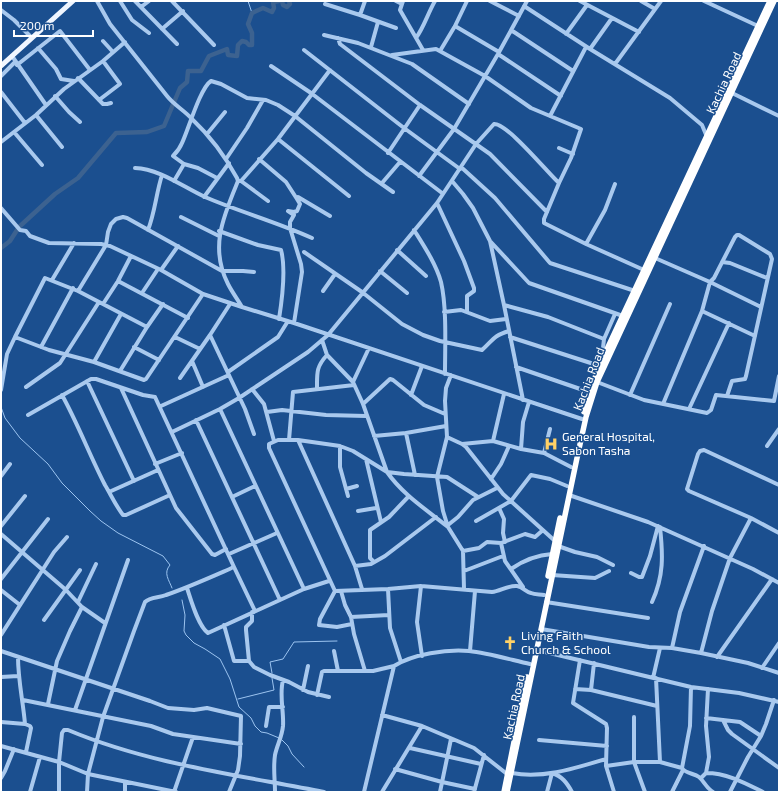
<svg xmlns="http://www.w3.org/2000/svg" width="780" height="793" font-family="'Exo 2',sans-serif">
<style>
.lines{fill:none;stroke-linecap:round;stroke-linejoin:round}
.stream{stroke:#9cc4f0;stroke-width:1}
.river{stroke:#3c6290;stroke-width:4.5}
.minor{stroke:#a9c9ee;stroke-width:4}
.major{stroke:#f0f6ff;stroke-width:5}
.highway{stroke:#fff;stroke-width:5.5}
.labels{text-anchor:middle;stroke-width:3;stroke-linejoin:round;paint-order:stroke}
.street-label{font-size:12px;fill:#fff;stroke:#1b4f8f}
.poi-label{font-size:12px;fill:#fff;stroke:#1b4f8f;text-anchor:start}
</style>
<rect width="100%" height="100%" fill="#1b4f8f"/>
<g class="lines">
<path class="stream" d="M248,1L252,13
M1,407L5,418L20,438L48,464L62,483L90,511L101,521L118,533L163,556L170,565C163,573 169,580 172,588
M182,600L185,615L184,631L186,635L194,643L205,649L220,659L230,679L239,707L251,718L255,726L261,732L267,733L279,738
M272,673L270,662L283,659L294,642L337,641
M238,699L274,690L272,678
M282,740L288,746L292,754L304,767"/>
<path class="river" d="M282,1L283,5L287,7L290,4L289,1
M1,248L10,241L19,227L55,194L78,178L116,133L147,132L164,126L180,88L187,82L188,71H201L209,56L227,49L228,55L237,56L238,45L242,41L246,42L249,45H252V33L248,24L252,13L263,8L272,12L274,8L273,2L279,1"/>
<path class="minor" d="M97,1L110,24L167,96C174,105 184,110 192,119C210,136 225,156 237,178L238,181C224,215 209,247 228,284C232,292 238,300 242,307L294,323L582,419
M120,1L132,20L149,33
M135,1L177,44
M172,1L214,45
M396,1L402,4
M403,1L400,10L423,50
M490,1L519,16
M580,1L639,32
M641,1L655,9
M704,1L758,26
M325,4L360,15L396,28
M524,6L590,49L670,98L702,125L707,137
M141,7L149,1
M1,10L14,20L30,36
M360,15L365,1
M455,26L499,52
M162,29L183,11
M511,30L573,71
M566,34L587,5
M324,35L358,43L412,64L469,104
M338,38L340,44L420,105L490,154L547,212
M416,38C424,27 428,13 435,1
M103,41L113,52
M371,47L378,22
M38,48L56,69L61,79L74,81
M590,49L612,18
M304,50L404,128L460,169
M440,51L455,26L467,1
M498,54L561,96
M392,55L436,49L485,76L531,108L581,129L571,158L559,183L544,219V223L586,244L644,270
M12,56L46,105
M615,64L661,1
M17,65L60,31L90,70
M271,66L311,93L442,193
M1,76L15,62
M78,78L103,104H107L111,103
M1,92L25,123
M732,93L779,116
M55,96L69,112L80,122
M99,100L120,84L103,61
M36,115L62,147
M550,116L586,47
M14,132L42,165
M207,134L225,112
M278,139L349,196
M1,142L36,115L64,89L103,61L125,42
M559,148L573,154
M388,153L420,105
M226,159L247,128L263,100
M259,159L286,182L297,199L298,197L330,216
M461,167L495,198L550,263L635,291
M135,168C160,169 183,187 205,197C240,212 277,222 312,238
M419,176L454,129L498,54L527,1
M217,178L198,168L184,164L173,156C177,152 180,148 182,143C188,131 200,88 211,81L221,84L247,98L266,100L278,105L295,116L366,173L393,192
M174,181L184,164
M238,181H241L278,139L330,70
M241,181L268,201
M452,181L463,194L473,208L490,241L529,283L623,316
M382,183L400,162
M204,197L229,163
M437,203L464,261L474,288V291L467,296V312
M1,208L20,230L26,231L30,236L49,243L101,244L110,246L161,270L203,294L242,307
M181,217L219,236
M148,230C155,212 156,194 162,175
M414,230C424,246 436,264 441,282C447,308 445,346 445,374
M219,231L258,245L281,250C286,268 282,300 279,319
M490,241L504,305L523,400
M586,244L605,210L615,184
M397,250L426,276
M304,252L362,292L402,324L423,335L440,341L482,350C494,339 493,336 509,331
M655,258L710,282L761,307
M722,262L730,263L767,278
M161,270L178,246
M380,271L407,293
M52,280L74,243
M118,281L188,318
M78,291L106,245L108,232L111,224L116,219L123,217L127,218L222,271H243L254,272
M323,291L335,274
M142,293L158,269
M103,304L118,281L131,256
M504,305L548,317L604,339
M702,311L755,336
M444,312L461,310L490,321L506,319
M294,323L302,272L301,264L290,228V222L294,215L288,211L294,212L297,211L300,204L297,199
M210,335L245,409L254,434
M15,337L49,350L94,362L144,380L146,379L203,294
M175,337L200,349
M510,337L600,366
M322,340L327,355L353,382L363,404L387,472C403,495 427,510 448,527
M41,347L73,288
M134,347L159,360
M602,357L604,339L615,314
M192,361L203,387
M94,362L121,314
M516,367L589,392
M120,371L147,327L163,304
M228,372L278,337L288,321
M451,375L446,388L445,401L447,437L437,477L443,511L448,527L463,551L464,589
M180,378L210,335L230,304
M87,381L134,481
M353,382L369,348
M597,382L644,400L707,413L711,410L716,395L774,401L779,376
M26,387L60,363L99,302
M121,388L176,508L212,554L215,555L226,549
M252,389L264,404L274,441
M317,389C317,373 316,367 327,355
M1,390L7,354L15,337L45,278L78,291L147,327
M62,395C78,424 90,456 105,485C111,495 116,506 123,515H126L170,495
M411,395L422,366
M630,395L670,304
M363,404L390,379L393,380L424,405L445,414
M663,404L702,311L710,282L714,278L735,237L737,235H739L770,254L772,259L746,376L745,379L732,381L727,396
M161,406L229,375
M220,409L304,589
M689,409L729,323
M267,412L282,410L326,415L366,416
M28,415L91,379H96L143,395L155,397L234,567C211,577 189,587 166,595C159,598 150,597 145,602L134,631L103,717L88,774L87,792
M196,420L280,600
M172,432L220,409L239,398L308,352L328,335L437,203L476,144L494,124C507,123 547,172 559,183
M406,433L415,475
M374,436L406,433L446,426
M447,437L462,444L466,447L503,494L555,541
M289,440L293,392L354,385
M298,440L355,566L362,589
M493,441L504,394
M462,444L493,441L521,449L544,453L571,467
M340,446V467L348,496
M767,446L779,429
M521,449L523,422L529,402
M544,453L550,429
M366,459L381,522
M155,464L182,453
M1,476L10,464
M491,479L501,464L509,446
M779,485L704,450L700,451L698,454L687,489L689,491L751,518L779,533
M346,489L357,486
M109,492L158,470
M569,495L648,522L753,569L779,583
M232,497L255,486
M499,508L504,519L503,533L505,542
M358,511L376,508
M476,521L511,501L531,475L550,479L567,486
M448,525L458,517L473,500L497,488
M1,526L25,496
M1,534L66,590L82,607L105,623
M501,543L505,561L523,587
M558,546L575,552L597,557L613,565
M463,551L479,548L487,542L501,543L525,534L535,537L543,530
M229,554L277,533
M373,561L370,558V530L389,517L409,496
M355,566L371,564L385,556L436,517
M234,567L255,611
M511,569C524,560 537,555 552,554
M464,571L503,556
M631,573L639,577H642L650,556L658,526
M552,575L595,578L609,571
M1,579L48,519
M421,586L417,622L422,656
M187,588C191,600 198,626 208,633L304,589L329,581
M388,589L390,628L401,662
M1,590L20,605
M335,591L269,448V444L278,440H298L340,446L353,451L387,472L404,474L447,477L478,497
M335,591L388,589L421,586L492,592C500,591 509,585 517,586C523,587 526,592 531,593C535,595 540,594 544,595
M335,591L320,619L319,625L337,627L352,624
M341,591L345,605L351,617L354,634L365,671
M78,602L96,564
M546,602L648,618
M652,602C664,576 663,555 660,527
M252,612V621L246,627V630L249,661L254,667L270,675L289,682L308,692L329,697
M351,617L389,615
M44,620L80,570
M224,625L234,661H249
M541,629L649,647L672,648L701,653L748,663L779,673
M1,635L54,552L67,537
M672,648L680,612L704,546
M537,650L691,687L739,693L779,702
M1,651L150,701L168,708L194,710L207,708L241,716L240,756L238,770L229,792
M334,651L338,671
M470,651L475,591
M701,653L712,611L730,558L751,518
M18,657C18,680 23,701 25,724
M717,657L772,579
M580,660L573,703L606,724L607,728L606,766L614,792
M594,663L591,690L657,706
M762,668L779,643
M1,677L18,676
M653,678L660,648
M656,678L660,762
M575,689L591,690
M303,690L308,666
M317,695L322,672L324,671H373L394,666
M23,700L151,726L173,734L241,744
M48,704L57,661L70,631L82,607
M75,710L128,560
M382,715L422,726L474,748L507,774
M634,717V762L645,792
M706,718L740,722L761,736
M723,720L728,730L732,734L779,768
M1,722L25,724L30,726L31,728L26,752
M266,726L269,707H283
M539,740L607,746
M1,746L59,762L88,774L176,792
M410,748L481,764
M606,766L634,762H660L682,768C686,774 694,773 699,777C704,781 706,788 713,792
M682,768L690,726L691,687
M395,769L442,782L475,789
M512,773C543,779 576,768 606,759
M706,773L709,757L706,726L708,689
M1,778L5,771L14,749
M701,778L706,773C727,773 745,783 763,792
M125,782V792
M30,792L40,757
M59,792V762L62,733L64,730H68C149,764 238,775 324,792
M174,792L193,737
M275,792C275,779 273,768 275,755C277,745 282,737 283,726C284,711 279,695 283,680
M364,792L394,666C413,654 447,649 469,651C488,653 512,660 530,664
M382,792L422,726
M440,792L451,739
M474,792L484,755
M547,792L552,773C562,776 567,783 572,792
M672,792L683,770
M730,792L748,757L761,736L766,724L774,700"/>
<path class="major" d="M1,66L73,1"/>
<path class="highway" d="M584,412L594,380L602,360L770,1
M548,576L560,518
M504,792L527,677
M507,792L577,458L586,417L597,382L774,1"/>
</g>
<defs>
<g id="hospital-bare" transform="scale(1.08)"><path d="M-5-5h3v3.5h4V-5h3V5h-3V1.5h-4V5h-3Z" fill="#ffd166" stroke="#1b4f8f" stroke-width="2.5" paint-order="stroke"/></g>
<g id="church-bare" transform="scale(1.08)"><path d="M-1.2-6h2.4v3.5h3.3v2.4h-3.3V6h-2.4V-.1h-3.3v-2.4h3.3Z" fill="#ffd166" stroke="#1b4f8f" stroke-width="2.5" paint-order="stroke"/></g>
</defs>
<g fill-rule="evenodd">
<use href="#hospital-bare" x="551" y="444"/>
<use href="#church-bare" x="510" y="643"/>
</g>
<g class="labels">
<g class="street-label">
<text transform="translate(724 83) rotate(-65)" y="4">Kachia Road</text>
<text transform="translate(589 379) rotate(-69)" y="4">Kachia Road</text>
<text transform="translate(514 707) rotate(-78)" y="4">Kachia Road</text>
</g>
<g class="poi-label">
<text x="562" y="441">General Hospital,<tspan x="562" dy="14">Sabon Tasha</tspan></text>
<text x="521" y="640">Living Faith<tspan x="521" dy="14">Church &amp; School</tspan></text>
</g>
</g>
<rect width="780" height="793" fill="none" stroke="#ffffff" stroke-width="4"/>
<path d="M14 30v6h79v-6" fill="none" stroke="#ffffff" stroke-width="2"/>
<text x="20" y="30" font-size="12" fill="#ffffff" stroke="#1b4f8f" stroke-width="3" paint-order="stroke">200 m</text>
</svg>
